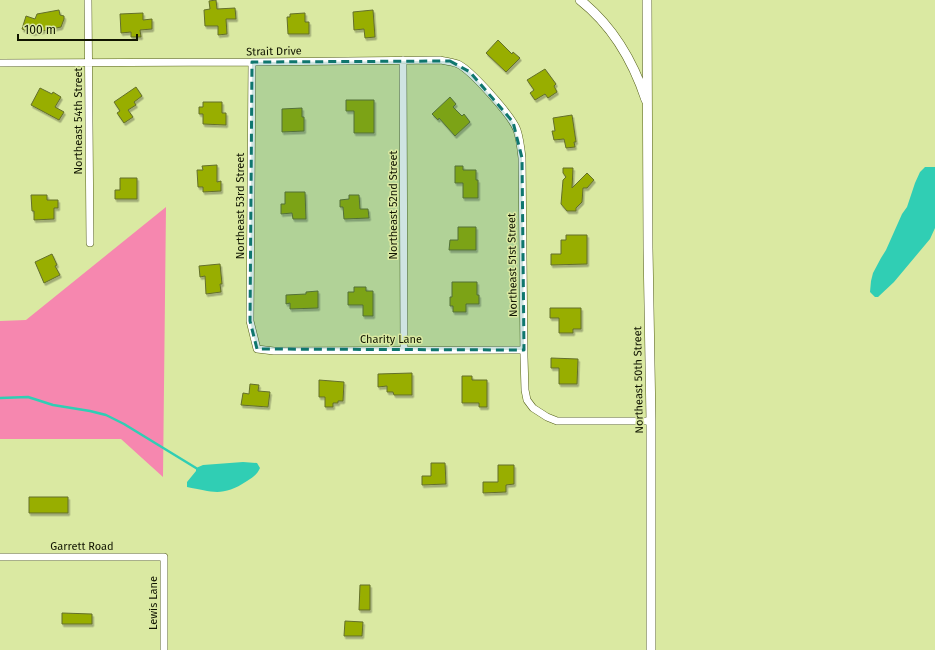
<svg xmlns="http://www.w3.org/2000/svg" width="935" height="650" font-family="'Fira Sans',sans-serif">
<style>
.green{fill:#f687af}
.water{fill:#30ceb4}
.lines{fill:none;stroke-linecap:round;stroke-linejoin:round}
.stream{stroke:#30ceb4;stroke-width:2.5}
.building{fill:#98ae04;stroke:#636f2b;filter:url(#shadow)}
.minor-casing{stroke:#535e18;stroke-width:8}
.tertiary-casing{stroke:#535e18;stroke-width:10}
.minor{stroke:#fff;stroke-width:7}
.tertiary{stroke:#fff;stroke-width:9}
.marked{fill:#0f766e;fill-opacity:0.2;stroke:#0f766e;stroke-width:3;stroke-dasharray:8 5;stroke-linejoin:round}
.labels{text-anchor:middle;stroke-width:3;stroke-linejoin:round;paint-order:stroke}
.street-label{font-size:11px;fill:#101400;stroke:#dae9a2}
</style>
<defs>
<filter id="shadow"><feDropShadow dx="1.5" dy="2.5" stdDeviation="0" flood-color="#0004"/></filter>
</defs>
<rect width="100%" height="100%" fill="#dae9a2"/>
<path class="green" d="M166,207L163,477L121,439H0V321L26,320Z"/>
<path class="water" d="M925,167H935V228L930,239L894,282L878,297H875L870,292L871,281L873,273L881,258L886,250L902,214L907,207L915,183L920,172Z
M243,462L257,463L260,468C257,475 253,477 247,481C223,497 213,492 187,487V482L196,471V468L203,465Z"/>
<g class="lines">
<path class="stream" d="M0,398L28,397L53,405L90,411L106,415L124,424L196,468"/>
</g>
<path class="building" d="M216,0L217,9L235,8L236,19H226L227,34L218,35V26H205L204,10L210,9L209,1Z
M59,10L60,15L64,16V19L61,27L33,33L22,29L26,16L35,19L37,14Z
M373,10L375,37L365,38L364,29L354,30L353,12Z
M143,13V20L152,19V29L140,30L141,37H131V32L121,33L120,14Z
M305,13V22H309V34H288L287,17H290V14Z
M498,40L512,54L513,52L520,58L506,72L486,53Z
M545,69L556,84L554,86L557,92L548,98L545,94L535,100L530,93L534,90L527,80Z
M136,87L142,96L134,102L136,105L128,110L133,117L124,123L117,113L120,111L114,102Z
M40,88L52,94L53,92L61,97L55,107L64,112L59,120L31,105Z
M450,97L456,104L453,107L462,116L464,114L470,122L455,136L439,118L438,120L432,114Z
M346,100H374V133H354V111H346Z
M203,102H222V113H226V125L203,124V114H199V107H203Z
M302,108V117H304V131L282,132V109Z
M572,115L576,142H574L575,147L566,148L564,139L554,140L552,131H555L553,118Z
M217,165V182L221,181V191L203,192V187H198L197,170H203L202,166Z
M455,166H463V170H476V180H478V198H463V183H455Z
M563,168H573L572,188L587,173L594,180L587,188H583L582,202L576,208V211H567L561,204L563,180L566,177L563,173Z
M120,178H137V199H115V190H120Z
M285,192H305L306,219H293L292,213L281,214V204H285Z
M31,195H47V200H58V208H54V219L34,220V211H32Z
M349,195H359L360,209H368L369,218L344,219L343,207H340V200L349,199Z
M458,227H476V250H449L450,240H458Z
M566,235H587V264L551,265V254H561V240H566Z
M52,254L57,265L55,266L60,275L44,283L35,262Z
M220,264L222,284H220L221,292L206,294L205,276L200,277L199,266Z
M452,282H477V295H479V304H466V312H453V306H450V297H452Z
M354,287H366V291H373V316H363V305H348V292H354Z
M318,291V308L290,309V303L286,304V295L306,294V292Z
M550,308H581V329H573V333H559V318H550Z
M551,358L578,359L577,384H559V368H551Z
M412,373V395H394L393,392H387V386L378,387V374Z
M462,376H472V380H487V407H479V403H462Z
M319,380L344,382L343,401H338V403H333V407H325V397H319Z
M250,384L259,385L258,391L270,392L268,407L241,405L243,393L249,394Z
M431,463H445L446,484L422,485V476H431Z
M498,465H514V484L506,485V492L483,493V482H498Z
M29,497H68V513H29Z
M360,585H370V610H359Z
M62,613L92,614V624H62Z
M345,621L363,622L362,636H344Z"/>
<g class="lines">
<g class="minor-casing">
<path id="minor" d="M88,0L90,243
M403,60L404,350
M252,62L250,321L257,349L274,351L524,350
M0,63L252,62L440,60C446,61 453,62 458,64C472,71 512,116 517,130C520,139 521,149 522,158L524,357L525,390L527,400L533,408L547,417L557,421H651
M0,557H164V650"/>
</g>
<g class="tertiary-casing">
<path id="tertiary" d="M580,0C613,26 633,61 646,100
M647,0L648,248L651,421V650"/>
</g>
<use href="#minor" class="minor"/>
<use href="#tertiary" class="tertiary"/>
</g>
<path class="marked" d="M450,61L470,72L513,122L522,158L524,350L257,349L250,321L252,62Z"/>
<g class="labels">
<g class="street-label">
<text transform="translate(274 51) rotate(-1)" y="4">Strait Drive</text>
<text transform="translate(78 121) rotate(-90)" y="4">Northeast 54th Street</text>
<text transform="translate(393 205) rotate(-90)" y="4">Northeast 52nd Street</text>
<text transform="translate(240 206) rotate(-90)" y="4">Northeast 53rd Street</text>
<text transform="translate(512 265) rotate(-91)" y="4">Northeast 51st Street</text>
<text x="391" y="343">Charity Lane</text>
<text transform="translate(638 380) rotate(-91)" y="4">Northeast 50th Street</text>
<text x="82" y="550">Garrett Road</text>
<text transform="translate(153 603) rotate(-90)" y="4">Lewis Lane</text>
</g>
</g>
<path d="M18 34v6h119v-6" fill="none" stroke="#101400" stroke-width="2"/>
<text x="24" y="34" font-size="12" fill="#101400" stroke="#dae9a2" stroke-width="3" paint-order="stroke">100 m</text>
</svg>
